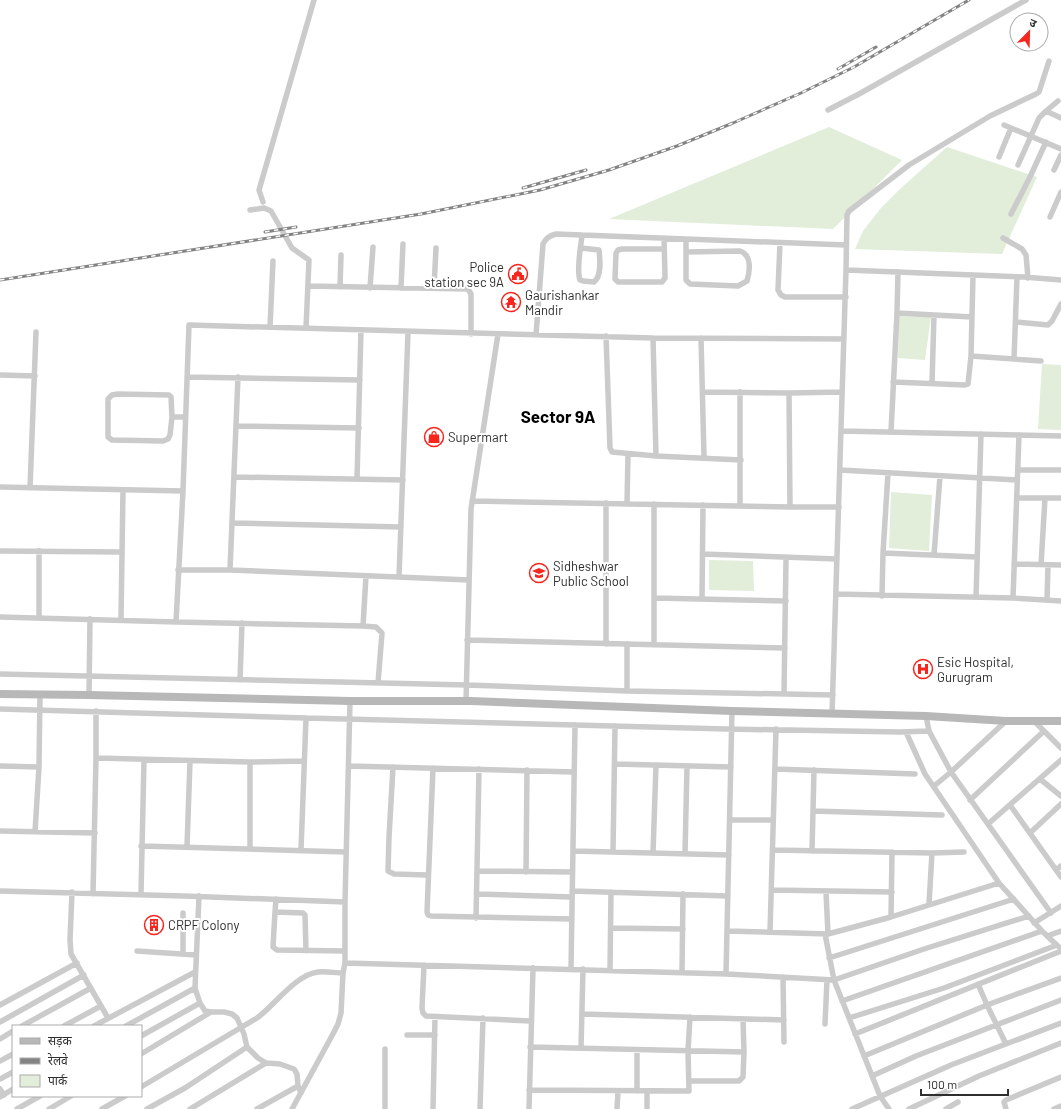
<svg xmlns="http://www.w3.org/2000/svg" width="1061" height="1109" font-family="Barlow,'Noto Sans Devanagari',sans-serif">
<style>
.green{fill:#e2edda}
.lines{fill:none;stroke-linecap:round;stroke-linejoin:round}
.street{stroke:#cbcbcb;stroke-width:5.5}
.secondary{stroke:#b8b8b8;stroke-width:8}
.rail-casing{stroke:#838383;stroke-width:3}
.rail{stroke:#fff;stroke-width:1.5;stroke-dasharray:4.5;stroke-linecap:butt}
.labels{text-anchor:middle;stroke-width:4;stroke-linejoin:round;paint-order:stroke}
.poi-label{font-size:13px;fill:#2e2e2e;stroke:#fff;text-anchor:start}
.district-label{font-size:17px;font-weight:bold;fill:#000;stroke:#fff}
</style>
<rect width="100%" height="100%" fill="#fff"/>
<path class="green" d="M829,127L902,160L833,229L609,219Z
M947,147L1037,177L1002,254L855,249L863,231L881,208L900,189Z
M899,316L931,317L925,360L898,358Z
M1042,364L1061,365V430L1038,429Z
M891,492L932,495L929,551L889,548Z
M709,560L753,561L754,591L709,590Z"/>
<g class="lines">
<path class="street" d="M828,110L859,94L1026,0
M1046,111L1061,118
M1004,125L1061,149
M999,157L1011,128
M1018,165L1039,118L1046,111L1058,101
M1054,170L1061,155
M263,202L259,190L314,0
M250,210L264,208L271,211L292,248L309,260L306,328
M1011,214L1030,177L1046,142
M1050,217L1061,192
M664,238L665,275V278L662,282H618L615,279L616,253L618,250L622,249H664
M1003,238L1022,249L1026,255L1028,278
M780,243L778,290L781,295L785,297H846
M581,248L599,250C600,259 602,276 594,282L583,281L580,280C576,269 581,247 582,235
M686,252L740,251C752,255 750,271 747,281L738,286L690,284L686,280V239
M846,270L1024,277L1061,280
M308,286L468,289L471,294V334
M340,287L341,255
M370,288L373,247
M401,288L403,244
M434,288L436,248
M897,313L972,317
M1016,322L1048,325L1052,321L1061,304
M270,327L273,261
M536,335L543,244C546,238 549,236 556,234L846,245
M606,336L610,448L612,452L656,456L741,460
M653,338L656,456
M701,338L704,457
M971,356L1041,361
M1014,359L1017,277
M0,375L35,376
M187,377L360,380
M893,382L965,385L968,384L971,356L973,275
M932,383L934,315
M703,392L789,393L842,392
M740,392V506
M789,393L790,507
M172,417L170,435L168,439L163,441L112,440L108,437V399L112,395L118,394L169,395L171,397L172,417H185
M236,426L359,428
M841,431L1061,436
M891,432L897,313L898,272
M840,470L1017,480
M1018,470H1061
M234,477L403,480
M357,479L361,330
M0,487L183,491
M30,488L36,332
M1017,498H1061
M472,501L790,507H839
M627,504L628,454
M232,523L401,527
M0,551L122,552
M883,553L977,557
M703,554L837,559
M934,555L940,476
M1014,564L1061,565
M1041,565L1045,498
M178,570H230L469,580
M230,570L238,377
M399,577L408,332
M836,594L1013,598L1061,601
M882,596L883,553L888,473
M976,597L981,434
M654,598L786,601
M1013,598L1019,435
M702,599L703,505
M1047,600L1048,565
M0,617L176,622L363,626L366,576
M39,618V551
M121,620L123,490
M176,622L183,491L189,325L653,338L844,339
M363,626L376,627L382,633L378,683
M467,640L785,648
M606,644V503
M654,645V504
M0,674L467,685L627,691L833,695
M240,680L242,623
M627,691V644
M784,694L786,558
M89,695L90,619
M466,701L471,509L498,334
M0,709L306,718L726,729L900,732L929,731
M832,714L846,270L847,215L849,211L909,165L990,116L1036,94L1039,92L1049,61
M926,716L929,731L951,772L1051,913
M1033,720L1061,748
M906,732L925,774L999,883L1042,931L1061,949
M96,758L250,762L304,761
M615,764L731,767
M0,766L39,767
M349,766L574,772
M393,767L389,837L388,871L394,874L427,875
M433,768L427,912L428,915L431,916L572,919
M775,769L915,774
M1040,779L1061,796
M934,786L951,772L1006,721
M970,800L1044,731
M1010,805L1061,877
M813,811L942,815
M730,820H773
M988,824L1061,760
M0,831L95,833
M35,832L39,767L40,695
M1030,833L1061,804
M141,846L346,852
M187,847L190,761
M250,849V762
M301,850L306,718
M773,850L932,853L964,852
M573,851L729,855
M812,851L814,770
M613,852L615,726
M653,853L656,765
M685,854L687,766
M1056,870L1061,866
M477,871L572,872
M526,872L527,770
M772,890L892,892
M0,891L184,896L345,902
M572,891L728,896
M72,892L70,940L71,954L108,1018
M826,892L828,934
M93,894L96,758V711
M141,894L144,760
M477,894L572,897
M199,896L195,988L200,1003L205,1011L211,1012H224L232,1014L237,1018L244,1034L247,1047L258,1058L266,1063L280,1064L294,1069L297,1074L298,1086L301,1093
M929,904L932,853
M275,912L276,899
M891,917L892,852
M476,918L479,769
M1034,923L1061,906
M611,928L683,929
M727,931L828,934L891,917L999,883
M770,932L776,729
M825,934L834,980L880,1096L889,1109
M1047,936L1061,931
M137,951L196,955
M306,951L305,915L303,913L275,912L273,947L277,950L345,951
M183,954V913
M829,958L1014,899
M345,963L726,974L834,980L924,949L1029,916
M424,965L422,1008L423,1013L426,1016L531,1021
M571,969L575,725
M610,970L611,892
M682,972L683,894
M726,974L732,711
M783,977L784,1042
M978,984L987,1005L1006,1044
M842,1001L1042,931
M0,1005L77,963
M582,1014L784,1020
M849,1018L944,988L1057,945
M0,1022L84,975
M825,1024L827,980
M22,1026L91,988
M64,1026L101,1006
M94,1026L195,972
M126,1026L195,988
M855,1034L1061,951
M407,1035H435
M141,1036L200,1003
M0,1039L13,1031
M530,1047L744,1052L743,1019
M581,1048L583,969
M637,1050V1091
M141,1054L211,1012
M864,1056L987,1005L1061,978
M0,1061L13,1054
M872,1076L916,1056L1061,1000
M0,1079L13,1072
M689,1081H739L743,1077L744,1052
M141,1087L257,1018C275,1005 295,975 318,972C326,971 335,973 343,973
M0,1089L4,1095
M529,1090L689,1091L688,1051L690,1017
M0,1097L13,1089
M17,1109L40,1096
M49,1109L71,1096
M102,1109L125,1096
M147,1109L185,1088L247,1047
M190,1109L266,1063
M257,1109L298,1086
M292,1109L334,1032L338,1024L341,1013L343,973L345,963V902L350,701
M385,1109V1049
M433,1109L435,1017
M480,1109L483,1018
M529,1109L533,968
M617,1109L618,1091
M647,1109V1091
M852,1109L951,1065L1061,1023
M909,1109L979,1076L1061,1043
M946,1109L958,1102
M1006,1109L1004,1102L1006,1100L1061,1077
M1054,1109L1061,1106"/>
<path class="secondary" d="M0,694L89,695L350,701H471L732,711L926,716L1006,721H1061"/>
<g class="rail-casing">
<path id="rail" d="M838,69L876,47
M523,188L586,170
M265,232L296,227
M0,280L421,214L540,190L609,170L677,146L733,123L801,93L854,67L969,0"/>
</g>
<use href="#rail" class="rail"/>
</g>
<defs>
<g id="civic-ring" transform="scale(1)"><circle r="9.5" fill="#fff" stroke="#f6251e" stroke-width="1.5"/><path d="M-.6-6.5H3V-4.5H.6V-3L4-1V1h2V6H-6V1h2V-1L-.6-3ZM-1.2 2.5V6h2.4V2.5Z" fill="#f6251e"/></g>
<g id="temple-ring" transform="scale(1)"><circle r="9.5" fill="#fff" stroke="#f6251e" stroke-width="1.5"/><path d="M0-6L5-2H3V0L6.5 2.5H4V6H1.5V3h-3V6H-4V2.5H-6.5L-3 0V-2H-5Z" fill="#f6251e"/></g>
<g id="shop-ring" transform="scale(1)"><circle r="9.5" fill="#fff" stroke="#f6251e" stroke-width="1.5"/><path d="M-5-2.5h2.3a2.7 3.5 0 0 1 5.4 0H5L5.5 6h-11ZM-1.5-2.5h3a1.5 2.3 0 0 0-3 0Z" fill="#f6251e"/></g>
<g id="school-ring" transform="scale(1)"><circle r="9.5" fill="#fff" stroke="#f6251e" stroke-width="1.5"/><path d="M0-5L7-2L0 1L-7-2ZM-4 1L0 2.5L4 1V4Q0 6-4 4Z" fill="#f6251e"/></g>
<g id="hospital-ring" transform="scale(1)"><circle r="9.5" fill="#fff" stroke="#f6251e" stroke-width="1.5"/><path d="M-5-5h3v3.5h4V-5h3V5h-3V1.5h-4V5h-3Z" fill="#f6251e"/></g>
<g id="building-ring" transform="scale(1)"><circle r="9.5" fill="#fff" stroke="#f6251e" stroke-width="1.5"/><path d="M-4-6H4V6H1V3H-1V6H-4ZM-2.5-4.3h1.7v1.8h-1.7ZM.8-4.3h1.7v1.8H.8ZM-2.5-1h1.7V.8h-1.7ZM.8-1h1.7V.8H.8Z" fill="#f6251e"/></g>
</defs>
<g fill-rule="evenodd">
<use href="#civic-ring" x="518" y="274"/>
<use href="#temple-ring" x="511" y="302"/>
<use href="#shop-ring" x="434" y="437"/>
<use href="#school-ring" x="539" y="573"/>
<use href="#hospital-ring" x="923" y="669"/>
<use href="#building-ring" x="154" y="925"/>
</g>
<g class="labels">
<g class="poi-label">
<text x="504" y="272" text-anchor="end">Police<tspan x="504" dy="15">station sec 9A</tspan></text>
<text x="525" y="300">Gaurishankar<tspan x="525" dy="15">Mandir</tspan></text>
<text x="448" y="442">Supermart</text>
<text x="553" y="571">Sidheshwar<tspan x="553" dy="15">Public School</tspan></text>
<text x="937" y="667">Esic Hospital,<tspan x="937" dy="15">Gurugram</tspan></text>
<text x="168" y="930">CRPF Colony</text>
</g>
<g class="district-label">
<text x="558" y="423">Sector 9A</text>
</g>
</g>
<rect x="12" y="1025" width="130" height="72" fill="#ffffff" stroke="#ababab"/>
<rect x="20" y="1038" width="20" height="6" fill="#b8b8b8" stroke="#ababab"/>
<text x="48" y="1045" font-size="12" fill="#2e2e2e">सड़क</text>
<rect x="20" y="1058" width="20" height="6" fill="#838383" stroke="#ababab"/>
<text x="48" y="1065" font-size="12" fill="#2e2e2e">रेलवे</text>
<rect x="20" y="1075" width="20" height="12" fill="#e2edda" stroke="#ababab"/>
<text x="48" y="1085" font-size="12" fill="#2e2e2e">पार्क</text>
<g transform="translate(1029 32) rotate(23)"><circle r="19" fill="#ffffff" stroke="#ababab"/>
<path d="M0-3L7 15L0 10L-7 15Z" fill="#f6251e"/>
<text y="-6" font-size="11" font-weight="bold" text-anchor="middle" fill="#2e2e2e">उ</text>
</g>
<path d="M921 1089v6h87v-6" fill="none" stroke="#2e2e2e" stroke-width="2"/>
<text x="927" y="1089" font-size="12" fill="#2e2e2e" stroke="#ffffff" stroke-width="3" paint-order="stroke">100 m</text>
</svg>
